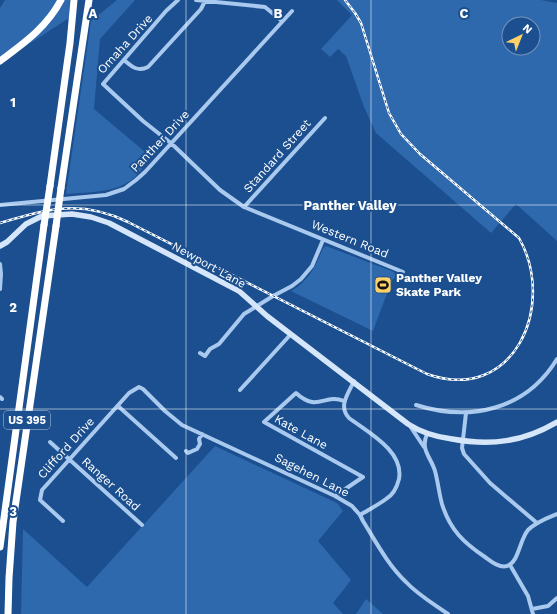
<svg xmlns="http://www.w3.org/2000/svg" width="557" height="614" font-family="'Work Sans',sans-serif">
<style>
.green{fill:#2e69ad;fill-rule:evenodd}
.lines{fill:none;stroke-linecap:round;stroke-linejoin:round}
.street{stroke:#a9c9ee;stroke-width:4}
.secondary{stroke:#d6e6fa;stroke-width:5.5}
.highway{stroke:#fff;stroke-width:7}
.rail-casing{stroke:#fff;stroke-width:2.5}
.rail{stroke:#1b4f8f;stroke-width:1;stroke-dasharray:3;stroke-linecap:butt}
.highway-bridge{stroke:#fff;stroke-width:7}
.grid{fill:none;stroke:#fff;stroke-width:1;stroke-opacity:0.55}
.labels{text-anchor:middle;stroke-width:4;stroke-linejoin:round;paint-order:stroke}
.shield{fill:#1b4f8f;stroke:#bbcadd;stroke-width:1}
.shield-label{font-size:11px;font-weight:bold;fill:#fff}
.street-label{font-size:12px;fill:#fff;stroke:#1b4f8f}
.poi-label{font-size:12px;font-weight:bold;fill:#fff;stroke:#1b4f8f;text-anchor:start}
.neighbourhood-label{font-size:13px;font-weight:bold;fill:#fff;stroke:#1b4f8f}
.grid-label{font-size:13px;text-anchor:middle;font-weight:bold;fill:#fff;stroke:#1b4f8f;stroke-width:4;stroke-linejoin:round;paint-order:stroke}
</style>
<rect width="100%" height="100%" fill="#1b4f8f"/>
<path class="green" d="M5,0H70L69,18L0,63V8Z
M117,0H135L100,39L94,109L151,157C146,164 141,171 135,177C118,193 88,192 66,194L91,21Z
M337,0H541L557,3V241L516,204L491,233L376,133L364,107L346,56L338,49L330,57L321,49L352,15ZM509,24H533V48H509Z
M326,246L394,272L396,277L392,280L373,331L291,291C308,282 316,266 323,248Z
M215,446L337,503L343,511L318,541L351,580L333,603L343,614H21L23,529L87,587Z
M366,599L383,614H356Z"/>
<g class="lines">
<path class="street" d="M178,0L166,11L103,84L143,121L172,144L220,190L244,207L403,272
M196,0L265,7L282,21
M124,60C132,67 138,72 148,67L201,9L205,1
M0,205L106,195L124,189L136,180L145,172L292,11
M244,207L325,118
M0,264L1,274L0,289
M200,353L205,356L210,349L219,344L244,314L273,296L292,286L301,279L312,266L323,240
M354,381C348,394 338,406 349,418C369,433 404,451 399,479C397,487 393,495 386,499C378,505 368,510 360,515
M240,390L291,334
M0,397L2,399
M416,405C470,422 526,410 557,359
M118,406L176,458
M466,413L462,448L464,454L490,483L537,523
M410,426L424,447
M427,434C420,450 431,457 435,471C438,482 439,493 442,504C450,530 464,543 485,557C492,562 499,568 507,566C519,562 519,541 528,530C536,522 547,518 557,514
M50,442L142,525
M186,451L188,453L197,449L200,444L199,439L202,434
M335,496L363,477L264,422L296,393C318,413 324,393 344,401
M63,521L40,500L42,490L129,393L139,387L143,389L165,411L182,425L335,496L352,506L360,515L363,521C376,542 388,565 406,582C418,595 434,604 448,614
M510,565L528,596L533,614
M532,609L548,606L557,598"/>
<path class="secondary" d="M0,246L7,242L26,224L42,216L72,214L91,217L109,223L239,291L267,316L408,424C422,433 436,437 452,439C491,446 523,442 557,422"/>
<path class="highway" d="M0,61C24,43 47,27 61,0
M50,186L70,43L74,0
M61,188L89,0
M0,547L44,225
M8,614L9,578L13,522L56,226"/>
<g class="rail-casing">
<path id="rail" d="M0,223C48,209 80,199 128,222L427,374C514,405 557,305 519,238L420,154L401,134L389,113L361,23L355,13L345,0"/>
</g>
<use href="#rail" class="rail"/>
<path class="highway-bridge" d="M44,225L50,186
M56,226L61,188"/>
</g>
<path class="grid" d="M186,0V614M371,0V614M0,205H557M0,409H557"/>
<defs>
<g id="stadium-square" transform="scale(0.9)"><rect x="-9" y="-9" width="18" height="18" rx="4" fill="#ffd166" stroke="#1b4f8f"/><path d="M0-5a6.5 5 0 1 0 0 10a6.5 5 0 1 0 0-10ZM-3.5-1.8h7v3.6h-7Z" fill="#111"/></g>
</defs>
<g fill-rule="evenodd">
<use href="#stadium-square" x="383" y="285"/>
</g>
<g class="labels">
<rect class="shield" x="4" y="411" width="46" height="18" rx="3"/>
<g class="shield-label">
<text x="27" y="424">US 395</text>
</g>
<g class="street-label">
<text transform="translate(125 44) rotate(-48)" y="4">Omaha Drive</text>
<text transform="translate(160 141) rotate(-47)" y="4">Panther Drive</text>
<text transform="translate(277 156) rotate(-48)" y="4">Standard Street</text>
<text transform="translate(350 239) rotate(22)" y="4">Western Road</text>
<text transform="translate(209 265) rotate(29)" y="4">Newport Lane</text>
<text transform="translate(301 432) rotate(29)" y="4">Kate Lane</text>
<text transform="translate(66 448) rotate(-48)" y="4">Clifford Drive</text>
<text transform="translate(312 475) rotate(27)" y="4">Sagehen Lane</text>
<text transform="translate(111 484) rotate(42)" y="4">Ranger Road</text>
</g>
<g class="poi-label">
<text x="396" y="282">Panther Valley<tspan x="396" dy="14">Skate Park</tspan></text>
</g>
<g class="neighbourhood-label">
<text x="350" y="210">Panther Valley</text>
</g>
</g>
<g class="grid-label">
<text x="93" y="18">A</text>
<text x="278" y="18">B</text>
<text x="464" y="18">C</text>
<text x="13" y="107">1</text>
<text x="13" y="312">2</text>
<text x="13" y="516">3</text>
</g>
<g transform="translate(521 36) rotate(43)"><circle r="19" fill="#1b4f8f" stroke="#7695bc"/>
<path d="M0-3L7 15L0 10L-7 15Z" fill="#ffd166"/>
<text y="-6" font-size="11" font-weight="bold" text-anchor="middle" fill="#ffffff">N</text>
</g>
</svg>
